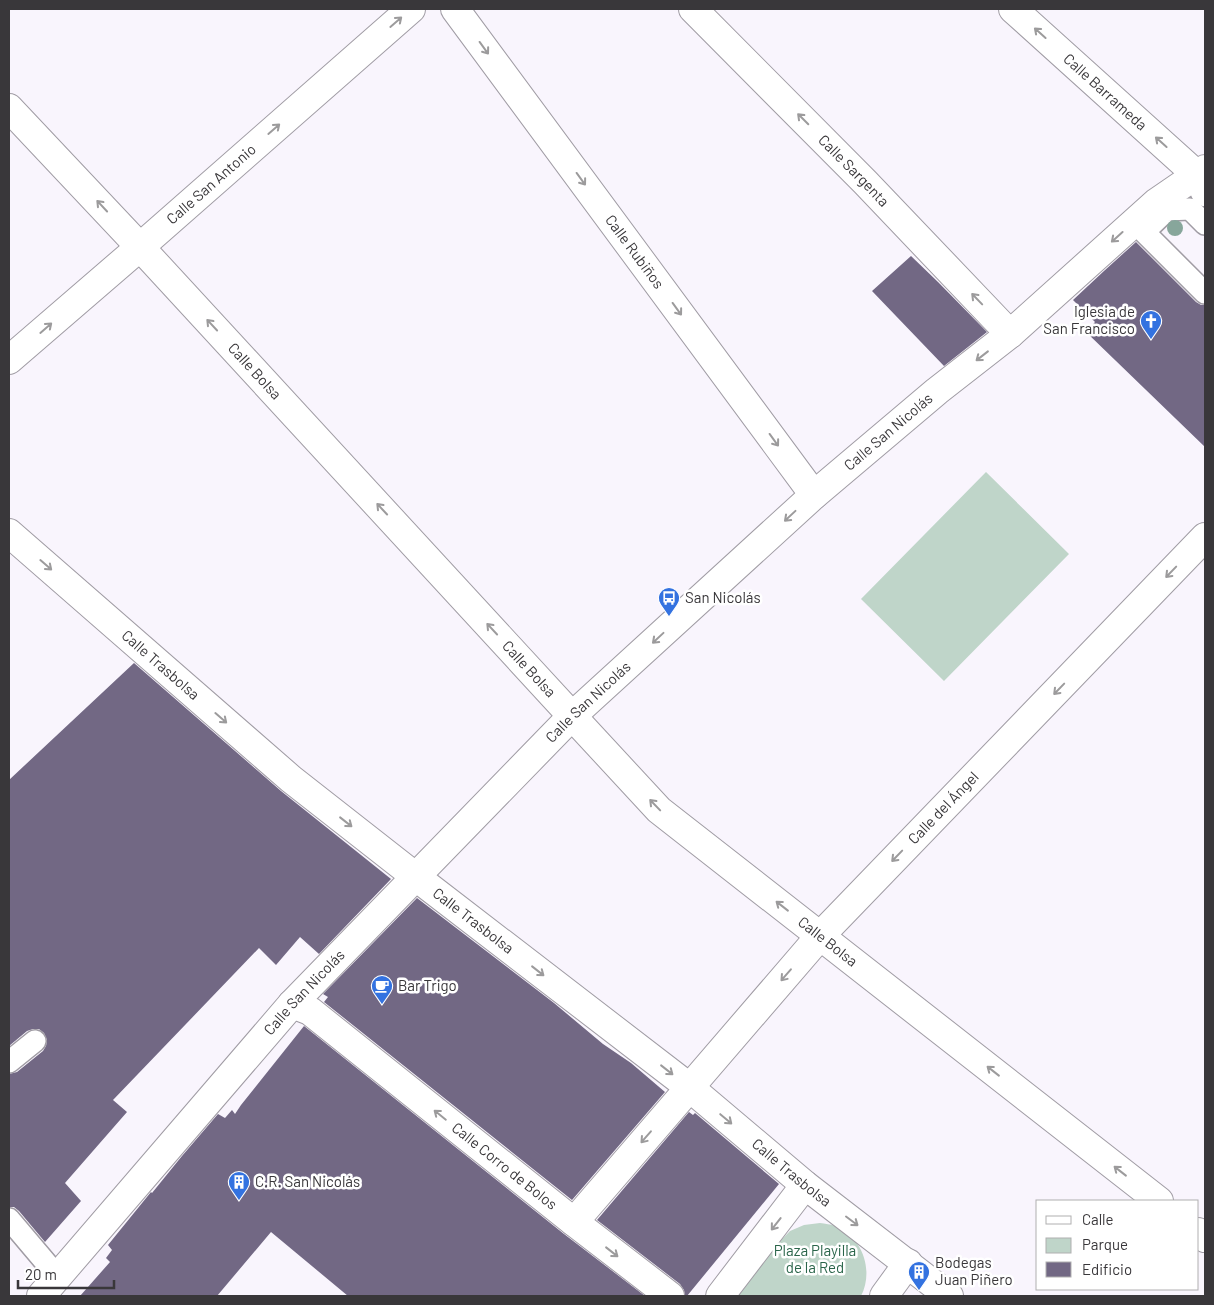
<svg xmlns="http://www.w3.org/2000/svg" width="1214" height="1305" font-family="Barlow,sans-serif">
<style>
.green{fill:#bfd5c9}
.building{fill:#726884}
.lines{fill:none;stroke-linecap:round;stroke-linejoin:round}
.pedestrian-casing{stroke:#a09ca4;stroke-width:24}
.minor-casing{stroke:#a09ca4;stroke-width:30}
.tertiary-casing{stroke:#a09ca4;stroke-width:30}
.pedestrian{stroke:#fff;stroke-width:21}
.minor{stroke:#fff;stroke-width:28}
.tertiary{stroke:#fff;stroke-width:28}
.tree{fill:#87a69b}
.oneway{stroke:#9c9b9c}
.labels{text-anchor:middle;stroke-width:5;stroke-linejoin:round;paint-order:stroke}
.street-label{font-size:15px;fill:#39373a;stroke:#fff}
.poi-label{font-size:15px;fill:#39373a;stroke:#fff;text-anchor:start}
.park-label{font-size:15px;fill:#2a654a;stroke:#fff}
</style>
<rect width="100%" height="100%" fill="#f9f5fd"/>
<path class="green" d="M986,472L1069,554L944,681L861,599Z
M820,1223C825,1224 831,1224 835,1226C863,1237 874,1271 861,1296H737L779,1242L790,1231L804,1225Z"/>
<path class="building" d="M1136,242L1196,302L1201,305H1205V447L1086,332L1095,322L1073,300L1104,271Z
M911,256L938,282L987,332L944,366L872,291Z
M134,663L281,791L391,879L319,954L300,937L276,965L259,948L113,1100L127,1112L65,1183L81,1201L45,1242L19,1211L14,1207H9V1074L17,1072L43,1051L46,1046L47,1040L44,1033L39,1029H33L27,1031L9,1046V780Z
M417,898L554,1003L603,1044L631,1063L665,1092L572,1200L324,1002L328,997L323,994Z
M304,1026L564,1234L645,1296H348L271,1232L217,1296H80L110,1262L106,1258L112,1250L108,1245L151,1192L152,1193L182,1156L218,1114L225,1118L232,1110L235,1114L241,1105Z
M689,1112L693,1115L695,1113L779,1184L687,1296H685L684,1290L680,1284L597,1220Z"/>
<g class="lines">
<g class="pedestrian-casing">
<path id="pedestrian" d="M1205,224L1190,209L1167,210L1144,232L1205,293
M9,1062L35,1041
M9,1219L58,1277"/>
</g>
<g class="minor-casing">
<g id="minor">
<path id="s1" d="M455,9L814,495"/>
<path id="s2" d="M693,9L865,182L1010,334"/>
<path d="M1197,175L1205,192"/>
<path id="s3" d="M9,360L140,247L411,9"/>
<path id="s4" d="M572,716L659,810L1159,1201"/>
<path id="s5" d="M416,877L689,1087L805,1185L949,1296"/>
<path id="s6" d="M292,1004L310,1011L574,1222L670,1296"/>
<path id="s7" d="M574,1222L820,936L1205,537"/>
<path d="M1198,1232L1205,1238"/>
<path d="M720,1296L805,1185"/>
<path d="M884,1296L908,1263"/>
</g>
</g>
<g class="tertiary-casing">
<g id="tertiary">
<path id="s8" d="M1013,9L1197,175"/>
<path id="s9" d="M9,108L140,247L572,716"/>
<path id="s10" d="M9,533L291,779L416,877"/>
<path id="s11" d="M41,1296L292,1004L572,716L814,495L937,391L1010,334L1157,202L1205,169"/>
</g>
</g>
<use href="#pedestrian" class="pedestrian"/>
<use href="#minor" class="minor"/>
<use href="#tertiary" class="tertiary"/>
</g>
<circle class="tree" cx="1175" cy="228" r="8"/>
<defs><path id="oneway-shaft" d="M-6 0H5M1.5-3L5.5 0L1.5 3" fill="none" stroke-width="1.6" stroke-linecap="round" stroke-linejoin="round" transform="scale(1.25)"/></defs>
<g class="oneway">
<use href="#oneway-shaft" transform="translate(396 22) rotate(-41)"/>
<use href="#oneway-shaft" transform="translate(1040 33) rotate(-138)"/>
<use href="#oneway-shaft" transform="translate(484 48) rotate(54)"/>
<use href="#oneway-shaft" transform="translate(803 119) rotate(-135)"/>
<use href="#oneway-shaft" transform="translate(274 129) rotate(-41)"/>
<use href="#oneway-shaft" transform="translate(1161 142) rotate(-138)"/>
<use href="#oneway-shaft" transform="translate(581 179) rotate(54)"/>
<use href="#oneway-shaft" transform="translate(102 206) rotate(-133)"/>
<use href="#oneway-shaft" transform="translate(1117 237) rotate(138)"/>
<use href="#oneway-shaft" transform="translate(977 299) rotate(-134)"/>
<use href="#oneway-shaft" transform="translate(677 309) rotate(54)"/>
<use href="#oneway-shaft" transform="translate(212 325) rotate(-133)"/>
<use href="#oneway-shaft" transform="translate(46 328) rotate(-41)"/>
<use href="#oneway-shaft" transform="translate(982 356) rotate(142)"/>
<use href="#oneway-shaft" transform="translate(774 440) rotate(54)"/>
<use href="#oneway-shaft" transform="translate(382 509) rotate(-133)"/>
<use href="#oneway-shaft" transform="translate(790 516) rotate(137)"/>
<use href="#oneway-shaft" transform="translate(46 565) rotate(41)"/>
<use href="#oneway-shaft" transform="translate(1171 572) rotate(134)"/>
<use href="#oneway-shaft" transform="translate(492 629) rotate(-133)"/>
<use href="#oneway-shaft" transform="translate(658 638) rotate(137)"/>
<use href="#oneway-shaft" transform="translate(1059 689) rotate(134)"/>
<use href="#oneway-shaft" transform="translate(221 718) rotate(41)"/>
<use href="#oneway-shaft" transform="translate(655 805) rotate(-134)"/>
<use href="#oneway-shaft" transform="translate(346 822) rotate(38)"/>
<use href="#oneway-shaft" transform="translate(897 856) rotate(134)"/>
<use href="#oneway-shaft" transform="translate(782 906) rotate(-142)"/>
<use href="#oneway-shaft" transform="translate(538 971) rotate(38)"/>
<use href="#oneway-shaft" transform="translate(786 975) rotate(131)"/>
<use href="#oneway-shaft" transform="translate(667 1070) rotate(38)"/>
<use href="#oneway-shaft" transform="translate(993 1071) rotate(-142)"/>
<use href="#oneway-shaft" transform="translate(440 1115) rotate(-141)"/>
<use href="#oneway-shaft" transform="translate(726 1119) rotate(40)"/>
<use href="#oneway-shaft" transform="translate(646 1137) rotate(131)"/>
<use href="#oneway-shaft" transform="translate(1120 1171) rotate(-142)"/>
<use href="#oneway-shaft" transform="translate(852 1221) rotate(37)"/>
<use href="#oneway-shaft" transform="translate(776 1224) rotate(128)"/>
<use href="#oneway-shaft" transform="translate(612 1252) rotate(38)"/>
</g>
<defs>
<g id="church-pin" transform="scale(1.125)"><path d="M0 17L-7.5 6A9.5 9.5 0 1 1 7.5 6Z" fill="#3372e0" stroke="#fff"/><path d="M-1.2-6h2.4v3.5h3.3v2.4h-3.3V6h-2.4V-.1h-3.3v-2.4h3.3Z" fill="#fff"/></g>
<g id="bus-pin" transform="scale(1.125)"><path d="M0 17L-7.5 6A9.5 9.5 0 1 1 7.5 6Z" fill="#3372e0" stroke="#fff"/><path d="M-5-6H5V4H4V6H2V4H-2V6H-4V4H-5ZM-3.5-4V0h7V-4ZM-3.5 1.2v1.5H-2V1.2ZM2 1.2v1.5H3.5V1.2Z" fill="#fff"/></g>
<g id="cafe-pin" transform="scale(1.125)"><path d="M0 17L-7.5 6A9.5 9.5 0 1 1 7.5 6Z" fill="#3372e0" stroke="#fff"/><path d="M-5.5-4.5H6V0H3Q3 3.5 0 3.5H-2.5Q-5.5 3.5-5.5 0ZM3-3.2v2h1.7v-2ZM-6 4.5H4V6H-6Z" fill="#fff"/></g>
<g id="building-pin" transform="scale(1.125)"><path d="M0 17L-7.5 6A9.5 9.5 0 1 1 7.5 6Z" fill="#3372e0" stroke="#fff"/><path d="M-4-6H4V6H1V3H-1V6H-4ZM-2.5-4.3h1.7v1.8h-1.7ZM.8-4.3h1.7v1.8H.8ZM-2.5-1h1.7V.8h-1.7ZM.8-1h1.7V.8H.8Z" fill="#fff"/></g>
</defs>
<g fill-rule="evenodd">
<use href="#church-pin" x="1151" y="321"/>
<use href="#bus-pin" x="669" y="598"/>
<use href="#cafe-pin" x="382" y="986"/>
<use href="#building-pin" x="239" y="1182"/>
<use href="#building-pin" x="919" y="1272"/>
</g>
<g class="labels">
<g class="street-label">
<text dy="5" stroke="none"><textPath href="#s8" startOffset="124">Calle Barrameda</textPath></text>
<text dy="5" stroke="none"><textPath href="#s2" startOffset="228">Calle Sargenta</textPath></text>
<text dy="5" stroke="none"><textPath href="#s3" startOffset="268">Calle San Antonio</textPath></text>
<text dy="5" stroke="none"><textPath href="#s1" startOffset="302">Calle Rubiños</textPath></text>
<text dy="5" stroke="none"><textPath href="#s9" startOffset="360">Calle Bolsa</textPath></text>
<text dy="5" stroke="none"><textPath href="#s11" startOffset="1212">Calle San Nicolás</textPath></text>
<text dy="5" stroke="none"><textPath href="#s10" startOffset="201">Calle Trasbolsa</textPath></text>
<text dy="5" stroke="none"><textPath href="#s9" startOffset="765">Calle Bolsa</textPath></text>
<text dy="5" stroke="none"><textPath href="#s11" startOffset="808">Calle San Nicolás</textPath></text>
<text dy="5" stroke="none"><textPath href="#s7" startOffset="555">Calle del Ángel</textPath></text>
<text dy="5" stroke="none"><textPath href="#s5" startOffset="72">Calle Trasbolsa</textPath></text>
<text dy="5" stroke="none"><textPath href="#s4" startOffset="342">Calle Bolsa</textPath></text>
<text dy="5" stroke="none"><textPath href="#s11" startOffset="402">Calle San Nicolás</textPath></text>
<text dy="5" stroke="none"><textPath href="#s6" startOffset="268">Calle Corro de Bolos</textPath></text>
<text dy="5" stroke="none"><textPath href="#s5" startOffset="478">Calle Trasbolsa</textPath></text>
</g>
<g class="poi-label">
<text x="1135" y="317" text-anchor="end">Iglesia de<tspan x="1135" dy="17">San Francisco</tspan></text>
<text x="685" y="603">San Nicolás</text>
<text x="398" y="991">Bar Trigo</text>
<text x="255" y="1187">C.R. San Nicolás</text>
<text x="935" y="1268">Bodegas<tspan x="935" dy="17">Juan Piñero</tspan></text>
</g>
<g class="park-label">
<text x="815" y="1256">Plaza Playilla<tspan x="815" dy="17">de la Red</tspan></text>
</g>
</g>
<rect width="1214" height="1305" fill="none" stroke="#39373a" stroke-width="20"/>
<rect x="1036" y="1200" width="162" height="90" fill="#ffffff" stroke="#b0afb0"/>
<rect x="1046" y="1216" width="25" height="8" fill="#ffffff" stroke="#b0afb0"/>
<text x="1082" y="1225" font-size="15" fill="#39373a">Calle</text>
<rect x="1046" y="1238" width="25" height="15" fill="#bfd5c9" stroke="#b0afb0"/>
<text x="1082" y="1250" font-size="15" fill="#39373a">Parque</text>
<rect x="1046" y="1262" width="25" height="15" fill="#726884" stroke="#b0afb0"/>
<text x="1082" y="1275" font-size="15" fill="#39373a">Edificio</text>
<path d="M18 1280v8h96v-8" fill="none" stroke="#39373a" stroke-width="2.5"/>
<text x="25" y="1280" font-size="15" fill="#39373a" stroke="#ffffff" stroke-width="4" paint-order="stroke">20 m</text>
</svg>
